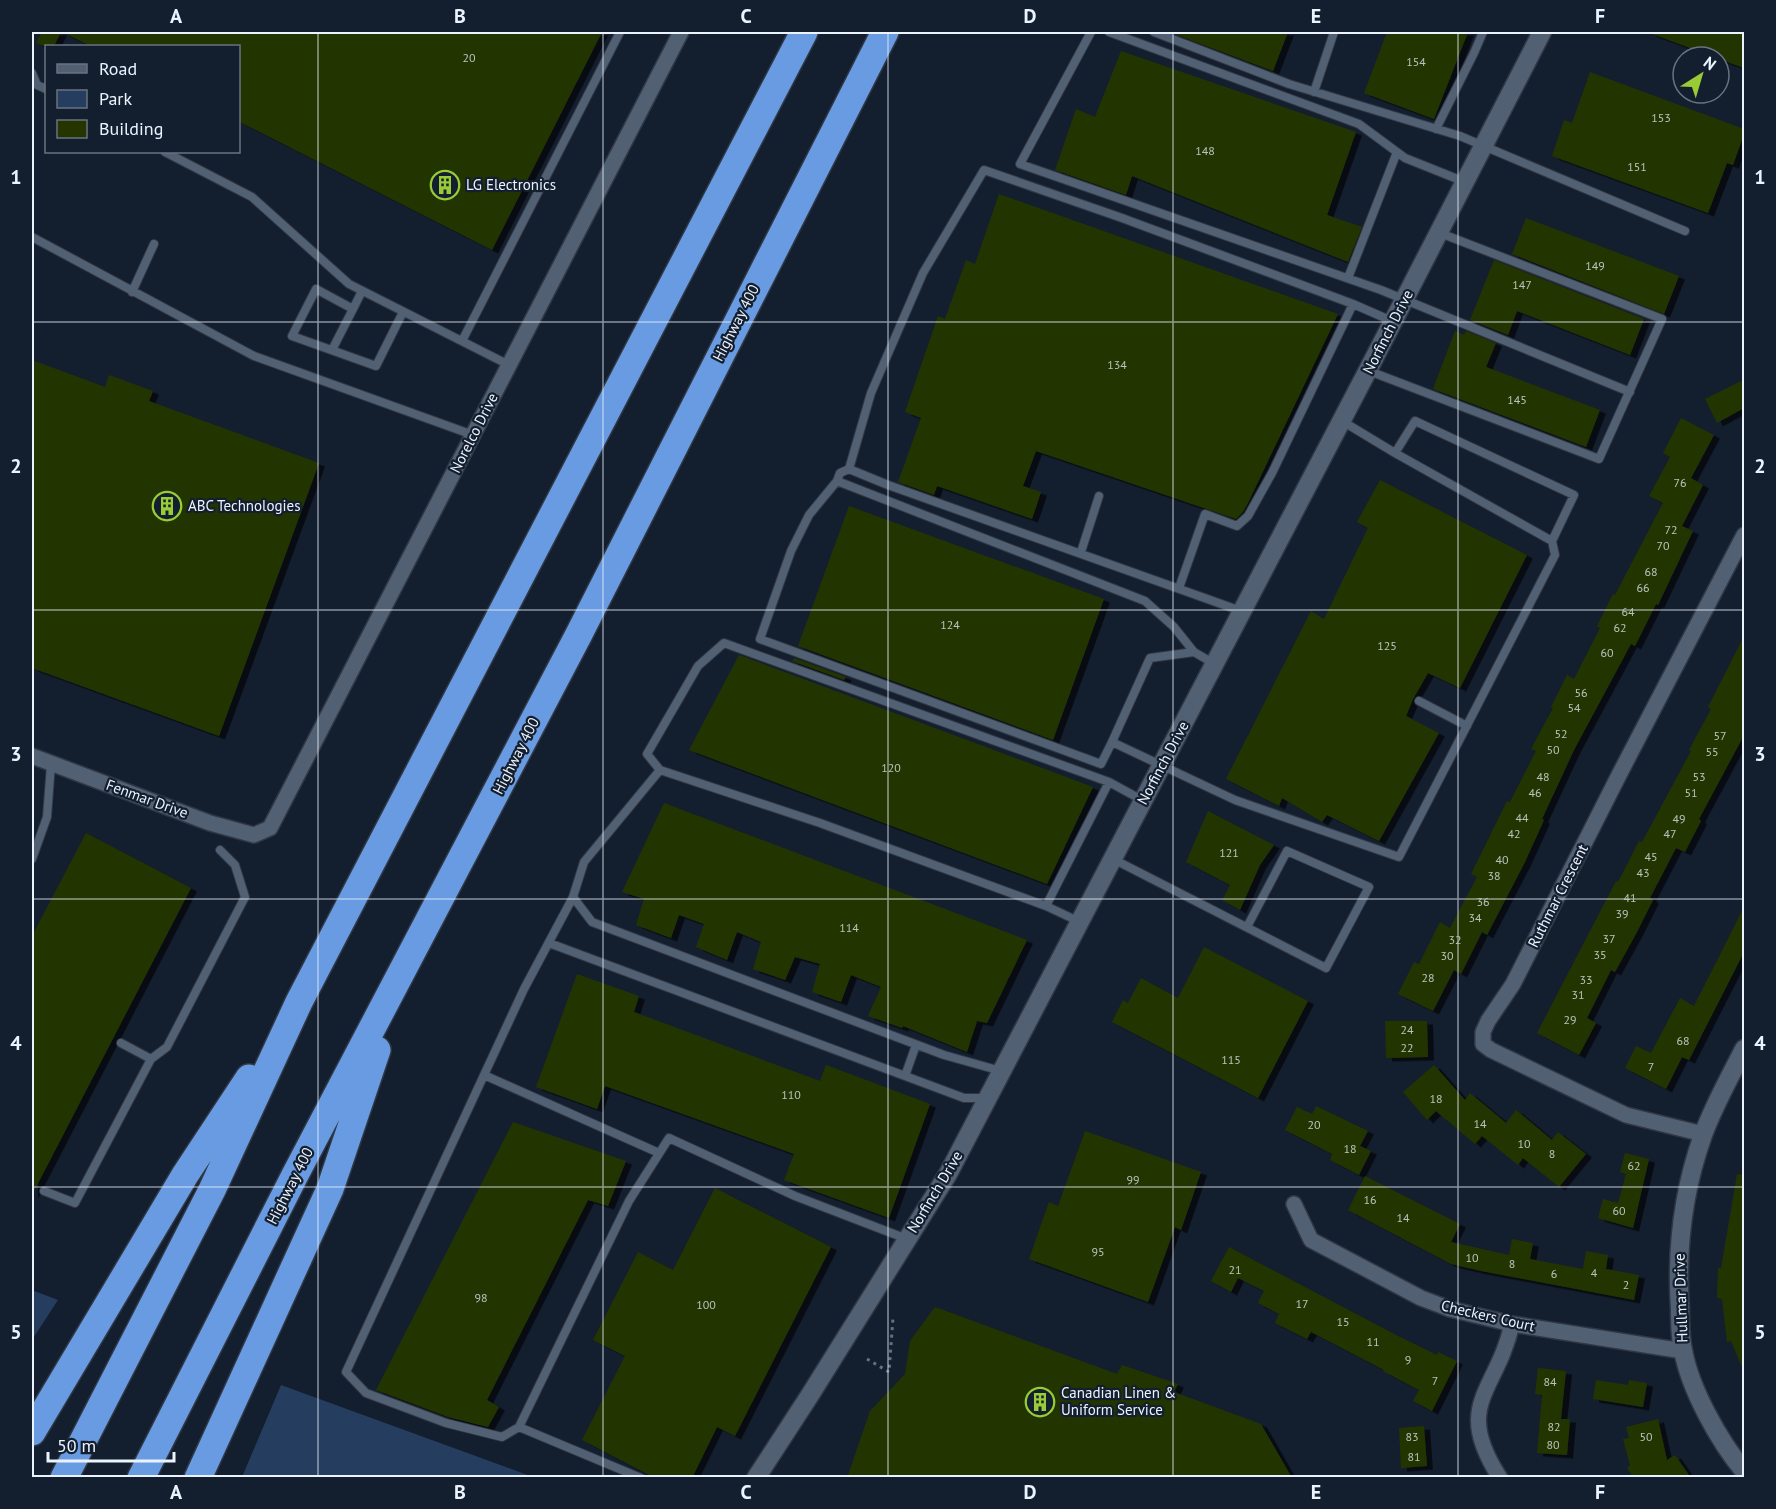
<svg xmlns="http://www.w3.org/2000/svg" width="1776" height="1509" font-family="'PT Sans',sans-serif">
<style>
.green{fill:#253d5f}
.building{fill:#243500;filter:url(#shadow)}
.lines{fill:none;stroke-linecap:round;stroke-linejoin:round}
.service-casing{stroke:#303744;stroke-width:10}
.minor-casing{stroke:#303744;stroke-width:18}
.tertiary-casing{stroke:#303744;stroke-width:21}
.motorway-casing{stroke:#303744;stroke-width:30}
.path{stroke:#66707e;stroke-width:3;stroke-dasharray:3 4.5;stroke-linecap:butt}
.service{stroke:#526073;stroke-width:8}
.minor{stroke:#526073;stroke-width:15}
.tertiary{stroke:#526073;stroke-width:18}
.motorway{stroke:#689be1;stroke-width:27}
.grid{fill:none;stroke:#ebf3fe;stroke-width:1.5;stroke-opacity:0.55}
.labels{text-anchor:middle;stroke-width:4.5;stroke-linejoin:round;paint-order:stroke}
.number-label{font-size:12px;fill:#b9c4be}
.poi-label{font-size:15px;fill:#ebf3fe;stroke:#131e2e;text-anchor:start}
.street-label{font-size:15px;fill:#ebf3fe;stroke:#131e2e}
.neatline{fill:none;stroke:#ebf3fe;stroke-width:2}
.grid-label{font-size:20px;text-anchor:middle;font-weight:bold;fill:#ebf3fe}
</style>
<defs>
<filter id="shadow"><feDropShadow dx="6" dy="3.5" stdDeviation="0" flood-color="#0009"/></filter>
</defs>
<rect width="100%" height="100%" fill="#131e2e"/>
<path class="green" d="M32,1290L58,1300L32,1340Z
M281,1385L533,1477H242Z"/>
<path class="building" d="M42,32H61L54,46H44L36,43Z
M62,32H602L492,250L238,121V46H91Z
M1169,32H1288L1273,71Z
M1387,32H1468L1434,119L1364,93Z
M1650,32H1744V68L1719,59V57H1714L1650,33Z
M1121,51L1356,132L1327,215L1362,227L1348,262L1132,176L1126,195L1055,170L1076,109L1095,117Z
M1590,72L1744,129V134L1733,165L1727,163L1708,213L1552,156L1564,120L1572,123Z
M999,194L1338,314L1248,503L1243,512L1236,519L1036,451L1023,486L1041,492L1032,519L937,486L934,495L898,482L921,418L905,412L938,316L945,319L966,260L975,264Z
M1526,218L1679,276L1664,314L1512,254Z
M1494,260L1644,319L1630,355L1517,311L1508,335L1470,320Z
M1455,331L1464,335L1466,331L1496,343L1486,367L1600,410L1586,447L1433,389Z
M32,360L105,387L109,375L153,391L149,401L319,463L219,736L32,668Z
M1741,381L1744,388V408L1717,423L1705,399Z
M1681,418L1714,435L1691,478L1703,485L1682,526L1693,531L1658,605L1656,604L1635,646L1631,644L1574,750L1542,819L1544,820L1525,862L1487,935L1482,932L1461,974L1454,970L1433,1011L1398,994L1414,962L1419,964L1440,922L1450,928L1477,877L1471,874L1507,801L1510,802L1536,751L1531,749L1553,708L1551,707L1567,675L1574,679L1600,628L1597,626L1613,594L1615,595L1663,503L1649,496L1670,457L1663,453Z
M1380,480L1527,555L1460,688L1428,673L1413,699L1406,716L1439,733L1379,841L1327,815L1322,822L1282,798L1279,806L1226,779L1311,611L1324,619L1368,528L1357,522Z
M849,506L1104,599L1053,740L798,646Z
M1744,636V735L1699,819L1701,821L1685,852L1676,848L1650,898L1653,900L1637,932L1615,972L1611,970L1587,1018L1596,1023L1579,1055L1537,1033L1616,881L1618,882L1639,841L1642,842L1691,751L1689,750L1711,709L1708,707Z
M739,655L1093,787L1047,884L689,750Z
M794,658L846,677L844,680L792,661Z
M664,803L1027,940L987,1023L977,1021L967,1052L903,1026L902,1028L868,1016L881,987L851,975L841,1002L812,992L820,964L795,957L785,980L753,969L761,942L737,932L727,960L696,947L704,924L679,915L671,938L636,925L644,899L622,892Z
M1208,811L1274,845L1260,865L1240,910L1222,900L1230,885L1186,862Z
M86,833L191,888L32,1195V936Z
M1744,907V952L1689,1060L1682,1057L1666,1089L1625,1068L1636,1046L1651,1053L1680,998L1694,1006Z
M1204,947L1308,1001L1258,1098L1112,1022L1123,1000L1128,1003L1141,978L1178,998Z
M577,974L639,996L634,1012L820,1081L826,1065L930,1104L889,1218L784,1180L794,1154L605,1086L597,1109L536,1087Z
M1385,1021H1427L1428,1057L1386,1058Z
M1434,1065L1465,1100L1470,1093L1506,1123L1516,1110L1552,1140L1558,1132L1586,1154L1559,1187L1523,1158L1518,1165L1482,1136L1475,1144L1436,1111L1427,1120L1403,1092Z
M1316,1106L1368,1131L1360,1146L1371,1151L1359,1175L1330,1160L1332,1154L1285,1130L1297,1107L1312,1114Z
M513,1122L626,1161L608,1206L588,1200L487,1400L499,1407L488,1427L448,1417L376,1390Z
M1085,1131L1201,1172L1181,1230L1175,1227L1148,1302L1029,1259L1049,1202L1058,1206Z
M1625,1153L1649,1159L1633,1228L1598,1218L1603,1199L1618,1203L1626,1174L1620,1172Z
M1737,1174L1744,1175V1372L1731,1341L1727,1342L1722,1299L1717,1298L1718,1268H1721Z
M1365,1176L1460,1224L1451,1242L1509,1255L1512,1239L1533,1243L1530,1259L1583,1269L1586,1251L1608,1255L1606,1269L1639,1275L1634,1300L1481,1271L1451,1264L1348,1210Z
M715,1188L831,1247L735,1436L717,1427L692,1478H655L582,1440L625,1356L593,1340L638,1252L673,1270Z
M1229,1247L1400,1337L1437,1355L1438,1352L1457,1361L1432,1411L1413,1401L1419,1390L1383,1371L1384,1370L1311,1332L1307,1339L1275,1323L1279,1314L1258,1303L1264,1291L1238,1278L1231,1292L1211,1281Z
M935,1307L1117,1374L1122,1365L1178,1384L1174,1392L1261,1424L1292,1478H847L870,1411L905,1374L910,1341Z
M1538,1368L1566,1371L1561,1419H1570L1567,1455L1537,1453L1542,1395L1535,1394Z
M1596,1380L1628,1385L1629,1380L1647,1383L1643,1407L1593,1399Z
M1658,1419L1667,1460L1675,1455L1691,1478H1634L1627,1468L1630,1465L1623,1439L1629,1438L1626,1427Z
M1424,1426L1427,1466L1401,1468L1399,1428Z"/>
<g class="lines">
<g class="service-casing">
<path id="service" d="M1091,32L1020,164L1381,290L1630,392
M1109,32L1359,124L1405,158L1465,182
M1154,32L1289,84L1460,136L1685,231
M32,73L37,85L46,89
M1314,92L1334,32
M1436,129L1474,53L1483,32
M165,152L252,197L349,284L509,365
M32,237L254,356L473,435
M1348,278L1397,152
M132,292L154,244
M353,309L362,291
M462,341L620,32
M332,350L353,309L316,289L292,336L376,366L403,312
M1369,371L1599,459L1662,319L1440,233
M1395,453L1552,541
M849,469L840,473L837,481L1145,601L1174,627L1194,652L1213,663
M837,481L809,515L791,551L760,639L1101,764L1112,742
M1081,552L1099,496
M1179,588L1205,514L1237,526L1248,516L1272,473L1353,304L1392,321
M1241,611L888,485L849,469L871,393L923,273L984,170L1122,218L1353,304
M1194,652L1150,658L1112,742L1235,800L1399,857L1555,555L1552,541L1574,495L1415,421L1395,453L1342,421
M1419,701L1467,726
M660,770L584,862L573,897L592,922L944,1055L1001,1071
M1109,782L724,643L698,666L647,754L660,770L820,823L1046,906L1109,782L1142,800
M32,859L47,817L51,764
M1113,859L1326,968L1369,887L1287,851L1247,927
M573,897L524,989L346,1372L366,1393L446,1423L502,1437L519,1427L641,1478
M1046,906L1080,922
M549,943L964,1098H986
M151,1059L167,1047L245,897L235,865L220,850
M484,1075L659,1153
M905,1076L916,1045
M44,1191L75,1203L151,1059L121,1043
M519,1427L629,1201L669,1138L795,1196L907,1239"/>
</g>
<g class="minor-casing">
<path id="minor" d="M32,756L210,823L254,835L270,828L681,32
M1703,1134L1626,1115L1491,1050L1483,1044V1032L1488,1021L1513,984L1619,775L1744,535
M1294,1204L1311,1240L1421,1298L1450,1309L1512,1324L1683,1351
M1500,1478C1452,1404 1497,1392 1512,1324"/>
</g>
<g class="tertiary-casing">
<path id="tertiary" d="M1744,1049C1730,1077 1714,1105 1703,1135C1683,1191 1676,1250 1680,1309C1680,1323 1680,1337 1683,1350C1690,1389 1719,1441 1744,1471
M756,1478L810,1395L948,1174L1368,370L1542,32"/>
</g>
<g class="motorway-casing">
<path id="motorway" d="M32,1432L185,1175L249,1078
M64,1478L212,1190L299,1002L804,32
M141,1478L295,1175L578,636L885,32
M198,1478L330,1189L377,1050"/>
</g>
<path class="path" d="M867,1359L889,1372L893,1318"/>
<use href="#service" class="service"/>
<use href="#minor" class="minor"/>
<use href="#tertiary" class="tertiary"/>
<use href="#motorway" class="motorway"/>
</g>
<path class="grid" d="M318,32V1478M603,32V1478M888,32V1478M1173,32V1478M1458,32V1478M32,322H1744M32,610H1744M32,899H1744M32,1187H1744"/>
<defs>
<g id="building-ring" transform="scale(1.5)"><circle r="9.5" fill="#131e2e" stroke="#99cb36" stroke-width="1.5"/><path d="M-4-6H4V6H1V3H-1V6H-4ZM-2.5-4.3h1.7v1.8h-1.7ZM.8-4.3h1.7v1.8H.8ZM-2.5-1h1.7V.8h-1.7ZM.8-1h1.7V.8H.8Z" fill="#99cb36"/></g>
</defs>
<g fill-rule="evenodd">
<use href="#building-ring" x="445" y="185"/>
<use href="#building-ring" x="167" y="506"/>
<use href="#building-ring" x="1040" y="1402"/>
</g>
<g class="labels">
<g class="number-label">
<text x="469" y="62">20</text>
<text x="1416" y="66">154</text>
<text x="1661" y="122">153</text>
<text x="1205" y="155">148</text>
<text x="1637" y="171">151</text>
<text x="1595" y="270">149</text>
<text x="1522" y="289">147</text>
<text x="1117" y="369">134</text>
<text x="1517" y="404">145</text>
<text x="1680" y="487">76</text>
<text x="1671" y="534">72</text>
<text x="1663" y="550">70</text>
<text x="1651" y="576">68</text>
<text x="1643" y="592">66</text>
<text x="1628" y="616">64</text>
<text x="950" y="629">124</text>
<text x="1620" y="632">62</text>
<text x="1387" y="650">125</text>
<text x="1607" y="657">60</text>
<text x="1581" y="697">56</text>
<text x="1574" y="712">54</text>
<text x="1561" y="738">52</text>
<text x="1720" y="740">57</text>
<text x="1553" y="754">50</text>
<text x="1712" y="756">55</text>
<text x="891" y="772">120</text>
<text x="1543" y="781">48</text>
<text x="1699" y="781">53</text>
<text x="1535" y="797">46</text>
<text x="1691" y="797">51</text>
<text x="1522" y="822">44</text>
<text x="1679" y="823">49</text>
<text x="1514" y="838">42</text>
<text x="1670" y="838">47</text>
<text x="1229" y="857">121</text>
<text x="1651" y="861">45</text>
<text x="1502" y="864">40</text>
<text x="1643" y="877">43</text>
<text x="1494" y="880">38</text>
<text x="1630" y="902">41</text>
<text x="1483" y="906">36</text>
<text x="1622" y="918">39</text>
<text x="1475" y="922">34</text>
<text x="849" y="932">114</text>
<text x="1609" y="943">37</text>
<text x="1455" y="944">32</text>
<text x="1600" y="959">35</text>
<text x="1447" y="960">30</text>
<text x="1428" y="982">28</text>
<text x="1586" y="984">33</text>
<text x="1578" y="999">31</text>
<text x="1570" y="1024">29</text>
<text x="1407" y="1034">24</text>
<text x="1683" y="1045">68</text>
<text x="1407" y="1052">22</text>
<text x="1231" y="1064">115</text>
<text x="1651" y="1071">7</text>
<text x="791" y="1099">110</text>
<text x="1436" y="1103">18</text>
<text x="1480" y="1128">14</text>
<text x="1314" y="1129">20</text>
<text x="1524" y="1148">10</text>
<text x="1350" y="1153">18</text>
<text x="1552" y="1158">8</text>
<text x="1634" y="1170">62</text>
<text x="1133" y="1184">99</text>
<text x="1370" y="1204">16</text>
<text x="1619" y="1215">60</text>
<text x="1403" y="1222">14</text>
<text x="1098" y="1256">95</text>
<text x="1472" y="1262">10</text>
<text x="1512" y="1268">8</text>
<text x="1235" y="1274">21</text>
<text x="1594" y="1277">4</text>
<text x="1554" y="1278">6</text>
<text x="1626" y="1289">2</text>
<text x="481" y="1302">98</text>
<text x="1302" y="1308">17</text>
<text x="706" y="1309">100</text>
<text x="1343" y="1326">15</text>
<text x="1373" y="1346">11</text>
<text x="1408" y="1364">9</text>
<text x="1435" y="1385">7</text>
<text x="1550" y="1386">84</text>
<text x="1554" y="1431">82</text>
<text x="1412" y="1441">83</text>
<text x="1646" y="1441">50</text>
<text x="1553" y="1449">80</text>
<text x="1414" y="1461">81</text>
</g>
<g class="poi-label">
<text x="466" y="190">LG Electronics</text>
<text x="188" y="511">ABC Technologies</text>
<text x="1061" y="1398">Canadian Linen &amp;<tspan x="1061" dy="17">Uniform Service</tspan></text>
</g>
<g class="street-label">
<text transform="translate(736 323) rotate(-63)" y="5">Highway 400</text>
<text transform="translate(1388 332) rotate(-63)" y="5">Norfinch Drive</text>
<text transform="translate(474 433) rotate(-63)" y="5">Norelco Drive</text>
<text transform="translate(516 756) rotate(-63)" y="5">Highway 400</text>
<text transform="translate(1163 763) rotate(-62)" y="5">Norfinch Drive</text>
<text transform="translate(147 799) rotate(20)" y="5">Fenmar Drive</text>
<text transform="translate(1558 896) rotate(-63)" y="5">Ruthmar Crescent</text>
<text transform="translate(290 1186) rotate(-63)" y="5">Highway 400</text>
<text transform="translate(935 1192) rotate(-59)" y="5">Norfinch Drive</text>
<text transform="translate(1681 1298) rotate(-92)" y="5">Hullmar Drive</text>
<text transform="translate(1488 1316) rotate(13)" y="5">Checkers Court</text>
</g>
</g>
<rect width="1776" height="1509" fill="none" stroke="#131e2e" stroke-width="66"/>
<rect x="45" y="45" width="195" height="108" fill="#131e2e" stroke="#697381" stroke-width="1.5"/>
<rect x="57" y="64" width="30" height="9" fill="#526073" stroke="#697381" stroke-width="1.5"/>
<text x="99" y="75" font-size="18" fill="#ebf3fe">Road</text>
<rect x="57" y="90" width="30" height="18" fill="#253d5f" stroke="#697381" stroke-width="1.5"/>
<text x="99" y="105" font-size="18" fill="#ebf3fe">Park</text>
<rect x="57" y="120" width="30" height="18" fill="#243500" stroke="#697381" stroke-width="1.5"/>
<text x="99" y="135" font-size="18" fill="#ebf3fe">Building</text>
<g transform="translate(1701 75) rotate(37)"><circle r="28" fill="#131e2e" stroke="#697381" stroke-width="1.5"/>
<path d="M0-4.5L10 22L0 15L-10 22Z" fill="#99cb36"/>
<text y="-9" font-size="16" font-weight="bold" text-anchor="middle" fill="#ebf3fe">N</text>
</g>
<path d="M48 1452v9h126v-9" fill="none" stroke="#ebf3fe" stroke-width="3"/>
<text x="57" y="1452" font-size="18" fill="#ebf3fe" stroke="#131e2e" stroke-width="4.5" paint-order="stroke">50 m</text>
<rect x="33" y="33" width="1710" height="1443" class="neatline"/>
<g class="grid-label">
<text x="176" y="23">A</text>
<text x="460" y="23">B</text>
<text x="746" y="23">C</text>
<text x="1030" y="23">D</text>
<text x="1316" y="23">E</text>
<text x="1600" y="23">F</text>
<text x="16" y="184">1</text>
<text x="1760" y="184">1</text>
<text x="16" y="473">2</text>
<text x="1760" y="473">2</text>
<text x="16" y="761">3</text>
<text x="1760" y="761">3</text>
<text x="16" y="1050">4</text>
<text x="1760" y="1050">4</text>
<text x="16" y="1339">5</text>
<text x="1760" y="1339">5</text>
<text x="176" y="1499">A</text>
<text x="460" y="1499">B</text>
<text x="746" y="1499">C</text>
<text x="1030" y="1499">D</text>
<text x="1316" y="1499">E</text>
<text x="1600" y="1499">F</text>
</g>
</svg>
